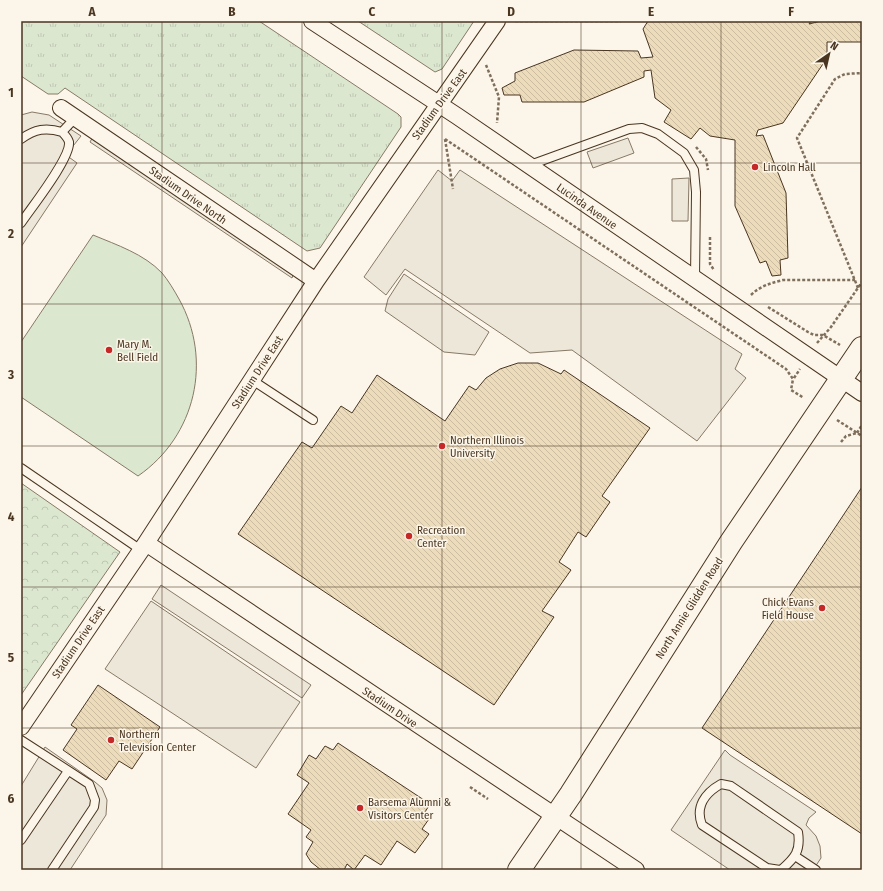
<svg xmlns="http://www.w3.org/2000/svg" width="883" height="891" font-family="'Fira Sans Condensed',sans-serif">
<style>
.grass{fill:url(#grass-tufts);stroke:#887966}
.forest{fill:url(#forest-crowns);stroke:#887966}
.pitch{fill:#dce7d0;stroke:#887966}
.parking{fill:#ede7d9;stroke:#887966}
.building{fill:url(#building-back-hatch);stroke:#4a3520}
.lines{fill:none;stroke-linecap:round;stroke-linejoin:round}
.lane-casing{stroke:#4a3520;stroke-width:10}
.street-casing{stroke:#4a3520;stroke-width:18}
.secondary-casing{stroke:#4a3520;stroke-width:24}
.path{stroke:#7f6f5c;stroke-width:2.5;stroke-dasharray:3 2;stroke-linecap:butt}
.lane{stroke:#fbf6e9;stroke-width:8}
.street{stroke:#fbf6e9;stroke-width:16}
.secondary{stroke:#fbf6e9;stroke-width:22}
.grid{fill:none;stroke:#4a3520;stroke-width:1;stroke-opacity:0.55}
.poi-dot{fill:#c62828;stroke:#fbf6e9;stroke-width:1.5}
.labels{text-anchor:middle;stroke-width:3;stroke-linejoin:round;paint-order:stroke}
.street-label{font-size:11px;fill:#4a3520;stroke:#fbf6e9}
.poi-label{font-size:11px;fill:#4a3520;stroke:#fbf6e9;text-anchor:start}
.neatline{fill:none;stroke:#4a3520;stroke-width:1.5}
.grid-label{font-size:13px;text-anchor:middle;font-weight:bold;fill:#4a3520}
</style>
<defs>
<pattern id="grass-tufts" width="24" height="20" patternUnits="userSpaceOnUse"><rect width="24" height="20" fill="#dce7d0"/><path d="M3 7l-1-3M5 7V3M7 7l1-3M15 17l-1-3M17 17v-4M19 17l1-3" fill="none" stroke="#bec7b2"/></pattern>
<pattern id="forest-crowns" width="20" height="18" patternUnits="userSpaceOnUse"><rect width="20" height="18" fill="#dce7d0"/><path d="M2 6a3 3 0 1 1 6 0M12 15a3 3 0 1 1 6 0" fill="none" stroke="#bec7b2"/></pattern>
<pattern id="building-back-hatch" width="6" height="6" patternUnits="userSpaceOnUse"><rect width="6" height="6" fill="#ecdcbc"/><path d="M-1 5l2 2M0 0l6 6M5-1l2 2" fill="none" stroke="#ccbda1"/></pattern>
</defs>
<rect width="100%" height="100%" fill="#fbf6e9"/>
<path class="grass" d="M21,21H259L398,114L401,117V127L320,248L307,251L65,88L58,94H48L21,76Z
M358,21H474L442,69L435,72Z"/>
<path class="forest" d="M21,483L120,552L21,695Z"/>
<path class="pitch" d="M93,235C117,245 144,254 162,273C168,280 174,290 179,299C213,360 196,436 138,476L21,397V342Z"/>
<path class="parking" d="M32,112L49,115L81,136L66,155L77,163L21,247V115Z
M94,135L295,269L292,278L90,142Z
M628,138L634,153L593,168L587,152Z
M438,170L452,181L460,170L742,354L735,369L746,378L697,441L572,350L530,353L405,269L386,295L364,277Z
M689,178L688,221H672V179Z
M404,274L489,332L475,355L444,352L385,311L388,299Z
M161,585L311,685L302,698L152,599Z
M151,601L300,702L256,768L105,669Z
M45,747L95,782L102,788L107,800L106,815L70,870H21V786Z
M725,750L730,755L816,812L809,818L806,825L816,836L820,846L821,858L813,870H730L671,830Z"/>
<path class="building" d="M648,21H811L809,24L821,21H862V42H827V58L783,123L758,130L756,136L763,135L786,193L788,258L780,260L781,275L772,276L766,261L760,263L735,206V140L710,136L700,128L691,139L664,122L671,110L655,98L651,70L644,71V77L584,102H522L520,95H504L502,88L515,81V73L574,50L638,51L641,58L653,57L643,29Z
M518,363H538L561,374L564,370L650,428L602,496L610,502L586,537L578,532L559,562L571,570L542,611L554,617L494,705L238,534L302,442L312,448L341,406L352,413L377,375L445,421L469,386L476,390L486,378L500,369Z
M862,487V834L702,728Z
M98,685L160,727L132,769L119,761L106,780L63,750L77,729L71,725Z
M338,743L430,804L425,812L431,816L422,829L429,834L415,853L397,841L381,865L365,855L354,870L347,864L344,870H321L311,862L306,854L313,842L306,837L311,830L288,814L309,783L297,775L309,755L316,759L325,746L333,750Z"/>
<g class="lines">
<g class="lane-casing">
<path id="lane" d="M62,132L76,117
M21,139C35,129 46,127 62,132C65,135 68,138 69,142C71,158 31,208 21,223
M530,165L629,129L642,128L658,134L684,153L694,170L696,192L695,279
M252,380L313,420
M21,468L141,550
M21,740L89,784L95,800L94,807L52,870
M21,840L68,771
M795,856L816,870
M780,870L767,868L702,825C695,807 705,793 721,784L731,786L798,832C801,851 795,858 781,870"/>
</g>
<g class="street-casing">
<path id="street" d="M312,21L457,116L862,393
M61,108L316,281
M146,543L636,870
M21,727L146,543L316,281L497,21"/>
</g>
<g class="secondary-casing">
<path id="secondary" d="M519,870L571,794L731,542L862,348"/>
</g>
<path class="path" d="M515,21H621
M486,65L499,97L497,123
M445,139L786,369L793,379L791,390L804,398
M445,139L453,189
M696,147L706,159L708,170
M710,237V264L714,270
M858,288L797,138L835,79L845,74L862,73
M751,295C760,286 771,283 783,280H855
M768,307L808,332L814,335H823L840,345
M817,343L831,327L862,282
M794,378L800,369
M837,420L862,436
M857,433L862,425
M841,442L846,436L857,433
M470,787L488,799"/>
<use href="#lane" class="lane"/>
<use href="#street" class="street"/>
<use href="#secondary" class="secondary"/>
</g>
<path class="grid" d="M162,21V870M302,21V870M442,21V870M581,21V870M721,21V870M21,163H862M21,304H862M21,446H862M21,587H862M21,728H862"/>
<g class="poi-dot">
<circle cx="755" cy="167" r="4"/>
<circle cx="109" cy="350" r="4"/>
<circle cx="442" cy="446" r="4"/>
<circle cx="409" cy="536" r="4"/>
<circle cx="822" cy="608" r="4"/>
<circle cx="111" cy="740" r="4"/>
<circle cx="360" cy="808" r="4"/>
</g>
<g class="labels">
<g class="street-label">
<text transform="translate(439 104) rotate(-54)" y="4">Stadium Drive East</text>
<text transform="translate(188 195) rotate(35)" y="4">Stadium Drive North</text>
<text transform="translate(587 206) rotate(35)" y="4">Lucinda Avenue</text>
<text transform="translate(257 372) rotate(-57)" y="4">Stadium Drive East</text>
<text transform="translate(689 608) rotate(-58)" y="4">North Annie Glidden Road</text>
<text transform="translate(78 642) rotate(-56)" y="4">Stadium Drive East</text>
<text transform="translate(390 707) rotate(34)" y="4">Stadium Drive</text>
</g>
<g class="poi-label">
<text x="763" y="171">Lincoln Hall</text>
<text x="117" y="348">Mary M.<tspan x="117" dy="13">Bell Field</tspan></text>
<text x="450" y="444">Northern Illinois<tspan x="450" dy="13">University</tspan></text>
<text x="417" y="534">Recreation<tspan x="417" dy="13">Center</tspan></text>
<text x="814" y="606" text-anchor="end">Chick Evans<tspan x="814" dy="13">Field House</tspan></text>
<text x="119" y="738">Northern<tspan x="119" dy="13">Television Center</tspan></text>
<text x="368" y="806">Barsema Alumni &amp;<tspan x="368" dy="13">Visitors Center</tspan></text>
</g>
</g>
<rect width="883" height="891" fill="none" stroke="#fbf6e9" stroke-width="44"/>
<g transform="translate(829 54) rotate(34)" stroke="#fbf6e9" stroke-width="3" paint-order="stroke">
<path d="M0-3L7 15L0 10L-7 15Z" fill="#4a3520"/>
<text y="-6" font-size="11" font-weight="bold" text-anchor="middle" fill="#4a3520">N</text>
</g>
<rect x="22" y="22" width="839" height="847" class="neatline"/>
<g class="grid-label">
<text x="92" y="16">A</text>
<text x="232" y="16">B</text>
<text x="372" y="16">C</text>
<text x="511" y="16">D</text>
<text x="651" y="16">E</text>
<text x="791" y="16">F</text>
<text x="11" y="97">1</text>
<text x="11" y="238">2</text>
<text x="11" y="379">3</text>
<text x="11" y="521">4</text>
<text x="11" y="662">5</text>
<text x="11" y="803">6</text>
</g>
</svg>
